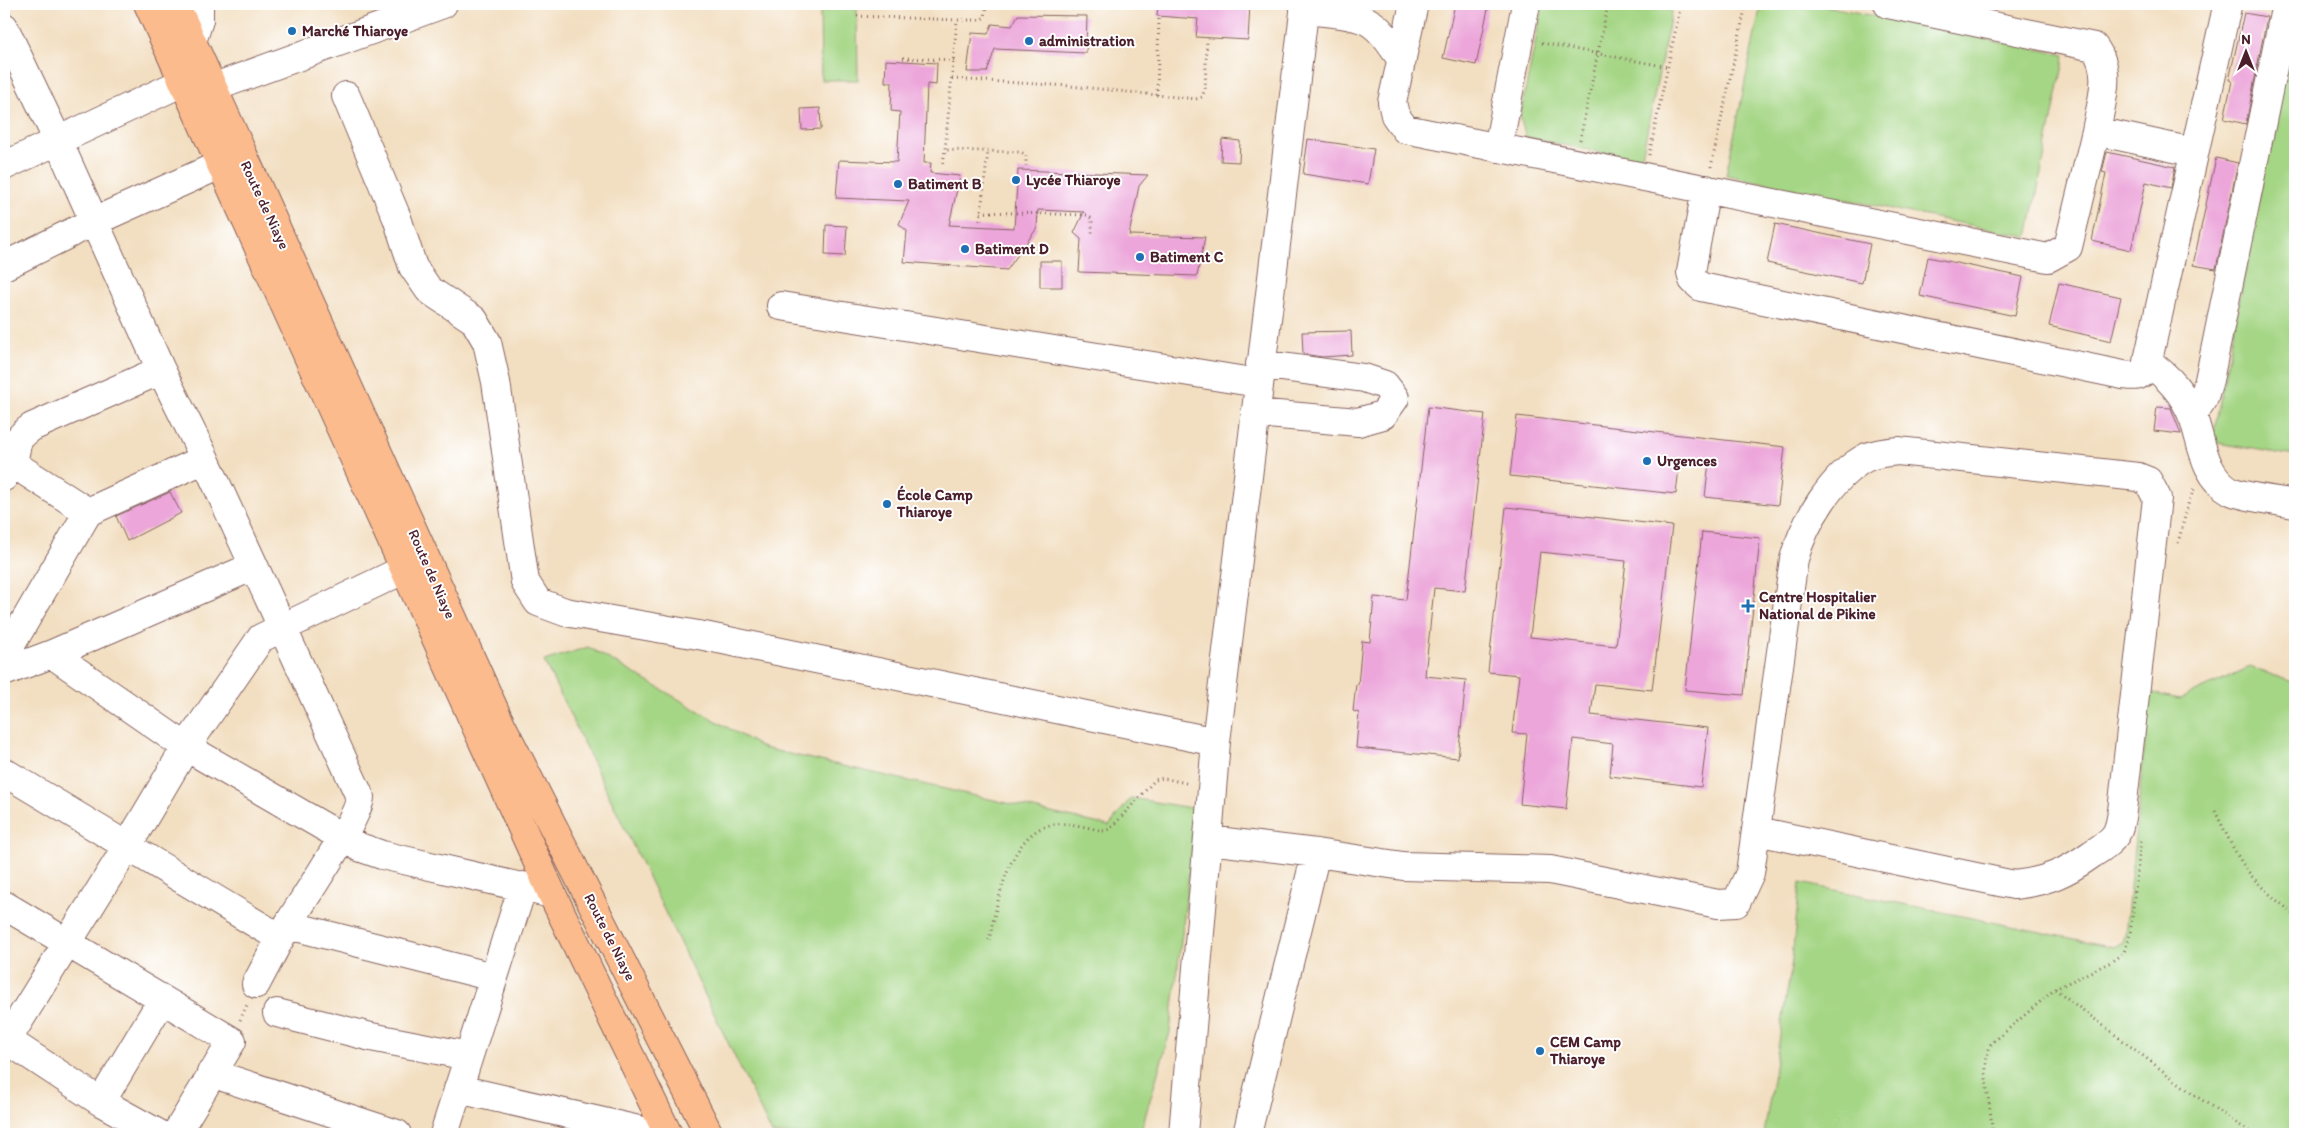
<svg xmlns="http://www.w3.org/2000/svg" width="2299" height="1138" font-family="Itim,sans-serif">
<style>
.green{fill:#a5d685;stroke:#787a58}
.building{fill:#eca6da;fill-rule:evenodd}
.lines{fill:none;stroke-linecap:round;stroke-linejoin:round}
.minor-casing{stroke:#85625f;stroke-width:30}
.major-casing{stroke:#85625f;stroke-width:30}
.path{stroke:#85625f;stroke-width:3;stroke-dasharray:1 4;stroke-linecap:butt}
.minor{stroke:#fff;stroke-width:28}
.major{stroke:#fbbb8d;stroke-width:28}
.poi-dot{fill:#1f6fb2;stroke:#fff;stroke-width:2}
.labels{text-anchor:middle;stroke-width:4;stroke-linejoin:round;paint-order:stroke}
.poi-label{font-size:15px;font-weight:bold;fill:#4a1f2b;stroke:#fff;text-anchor:start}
.street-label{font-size:15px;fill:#4a1f2b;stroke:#fff}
</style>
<rect width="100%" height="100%" fill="#fff"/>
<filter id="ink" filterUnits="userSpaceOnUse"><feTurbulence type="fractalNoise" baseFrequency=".02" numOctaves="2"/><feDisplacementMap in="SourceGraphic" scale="10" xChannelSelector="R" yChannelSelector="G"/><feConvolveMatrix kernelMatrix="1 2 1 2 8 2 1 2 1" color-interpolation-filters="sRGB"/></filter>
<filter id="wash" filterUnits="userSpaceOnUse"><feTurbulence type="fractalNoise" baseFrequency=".0096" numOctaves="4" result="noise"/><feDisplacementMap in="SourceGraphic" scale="20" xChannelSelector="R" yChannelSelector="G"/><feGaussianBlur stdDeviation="1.12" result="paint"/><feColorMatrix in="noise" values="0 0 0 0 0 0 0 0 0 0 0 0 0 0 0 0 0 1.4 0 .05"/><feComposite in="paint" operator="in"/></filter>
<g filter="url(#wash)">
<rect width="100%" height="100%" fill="#f2dec0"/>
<path class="green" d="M1543,4H1673L1641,161L1526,137L1520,117Z
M1761,4H1816L2065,55L2028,237L1726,175Z
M857,8L858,80H821L820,9Z
M2288,49L2295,50V456L2212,442Z
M588,647L763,748L1109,826L1131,798L1197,809L1170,1032L1140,1134H772L544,661Z
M2250,667L2295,683V1134H1764L1791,968L1800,883L2114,947L2123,942L2125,935L2150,693L2180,699Z"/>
<g id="blocks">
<path class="building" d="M1158,4H1250L1248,40L1196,37L1198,19L1157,16Z
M1455,4H1489L1476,65L1443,58Z
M2244,13L2267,17L2246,124L2224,119L2232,81L2229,80Z
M1018,15L1087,16L1086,53L995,49L987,72H967L972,33L988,34L992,24L1012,26Z
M886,60L937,63L936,85L927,84L924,163H931L930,173L960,176L949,225L1014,228L1018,170L1148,175L1139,186L1129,235L1205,237L1197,276L1079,272L1081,239L1074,233L1084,212L1038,210L1037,228L1007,270L904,262L907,231L899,224L909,201L836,198L839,160L897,162L900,112L891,111L892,82H885Z
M820,108L821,129L802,130L801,109Z
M1222,139L1240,141L1239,162L1221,161Z
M1308,139L1374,149L1368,184L1303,174Z
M2107,152L2175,167L2171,188L2146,182L2131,250L2092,241L2106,173L2102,172Z
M2216,158L2238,163L2216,269L2193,265Z
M1775,224L1870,244L1862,283L1767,263Z
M826,225L847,226L845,256L825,255Z
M1928,257L2023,277L2015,316L1920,296Z
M1040,261H1062V287H1040Z
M2059,283L2121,297L2111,341L2049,326Z
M1351,331L1352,355L1322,357L1303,354L1302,332Z
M1428,407L1485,414L1465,591L1434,588L1425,676L1466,680L1458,758L1356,748L1359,713L1353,711L1356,684L1358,685L1362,641L1370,642L1374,597L1406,600Z
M2157,407L2171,408L2181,434L2154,431Z
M1517,416L1785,447L1778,505L1705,497L1709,462L1680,459L1676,494L1510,476Z
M170,492L181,513L127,541L116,516Z
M1506,507L1672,526L1652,690L1595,684L1591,715L1708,728L1701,787L1610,776L1613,744L1573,739L1566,809L1520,804L1527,734L1512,733L1519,675L1488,672ZM1540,552L1626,561L1616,646L1530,637Z
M1702,532L1760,538L1744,695L1685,690Z"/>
</g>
</g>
<g filter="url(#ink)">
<use href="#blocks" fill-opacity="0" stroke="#85625f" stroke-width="1"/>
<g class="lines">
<g class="minor-casing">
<path id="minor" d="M1414,4L1392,102L1395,115L1405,129L2048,258L2068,247L2096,131L2193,152
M1888,4L2094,47C2113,72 2101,102 2096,131
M1304,10C1323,12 1358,13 1372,24C1385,33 1393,48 1402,60
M4,27L58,141L161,370L205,459L360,797C360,817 302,901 289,923C277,943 267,964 256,984
M192,42L199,20V4
M190,93L212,88L443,4
M346,96L397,218L413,267L429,290L474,320L487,342L496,382L525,582L538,602L565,612L704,636L1216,742
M1498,148L1526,4
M4,166L183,82
M1706,189L1691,272L1693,280L1701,287L2123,375C2133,376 2139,378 2146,369L2227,7
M4,266L95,221L222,164
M781,306L1258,383
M2147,361C2168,377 2183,392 2193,417C2202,443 2204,476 2231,491C2243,497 2280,501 2295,504
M1255,413L1358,422L1383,415L1395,398L1385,385L1364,378L1260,364
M2192,416L2204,397L2209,380L2286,4
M12,463L88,512
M4,477C6,473 10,468 12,463C20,444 11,442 32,427L161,370
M52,654L186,747L359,847L382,855L552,894
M4,657L88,512L205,459
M4,672L52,654L254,566
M4,772L280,938
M1209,840L1316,853L1403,866L1550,870L1718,904L1736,903L1750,873L1794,559C1804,523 1832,475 1867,457C1877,453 1887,452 1898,451L2138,477L2148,481L2157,498L2122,811C2121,819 2120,827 2116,834C2110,843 2101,848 2092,854C2067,872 2046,882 2014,885L1757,831
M4,905L232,1041L176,1134
M288,925L493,977
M277,1013L371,1037L468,1056
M4,1038L101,1102L159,1134
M4,1045L128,845L186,747L261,638L403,570
M211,1073L397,1134
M458,1089L656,1134
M101,1102L162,1000
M444,1134L523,886
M1183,1134L1216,742L1305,4
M1247,1134L1316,853"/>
</g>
<g class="major-casing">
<path id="major" d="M148,4L552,894L668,1134
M175,4L498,718L709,1134"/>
</g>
<path class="path" d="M987,4L985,17L980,20H957L945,150L1021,152L1026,155V166
M857,16L957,20
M1542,43L1668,67
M903,58L954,60
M952,79L1070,86L1196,99L1202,97L1205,89L1207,40
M1157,95L1159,16
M1580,140L1608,4
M1649,155L1681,4
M943,163L945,150
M1711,167L1746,4
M981,212L1087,215L1092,219V233
M980,220L988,152
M2178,543L2189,501L2195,487
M2215,811C2225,831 2234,852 2247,870C2260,888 2278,901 2295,915
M989,940C997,905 1008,835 1050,825C1067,821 1088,828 1104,831L1110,829L1155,780L1163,778L1190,784
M2055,989L2196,1096L2253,1134
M240,1020L247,1005
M1992,1134C1992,1104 1979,1072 1991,1044L2055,989L2111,962L2124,952L2130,935L2141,839"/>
<use href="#minor" class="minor"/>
<use href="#major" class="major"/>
</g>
</g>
<g class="poi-dot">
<circle cx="292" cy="31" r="5"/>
<circle cx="1029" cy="41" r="5"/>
<circle cx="1016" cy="180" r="5"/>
<circle cx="898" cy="184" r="5"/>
<circle cx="965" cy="249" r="5"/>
<circle cx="1140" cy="257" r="5"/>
<circle cx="1647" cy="461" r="5"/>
<circle cx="887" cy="504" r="5"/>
<path d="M1745.5 598.5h5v5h5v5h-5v5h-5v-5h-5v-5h5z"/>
<circle cx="1540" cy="1051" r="5"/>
</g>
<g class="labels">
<g class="poi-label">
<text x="302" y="36">Marché Thiaroye</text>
<text x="1039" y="46">administration</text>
<text x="1026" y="185">Lycée Thiaroye</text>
<text x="908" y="189">Batiment B</text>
<text x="975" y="254">Batiment D</text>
<text x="1150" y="262">Batiment C</text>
<text x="1657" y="466">Urgences</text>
<text x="897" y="500">École Camp<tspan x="897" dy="17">Thiaroye</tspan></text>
<text x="1759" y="602">Centre Hospitalier<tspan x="1759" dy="17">National de Pikine</tspan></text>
<text x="1550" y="1047">CEM Camp<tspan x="1550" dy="17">Thiaroye</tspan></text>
</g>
<g class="street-label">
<text transform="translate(265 205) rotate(65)" y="5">Route de Niaye</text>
<text transform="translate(432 574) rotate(66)" y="5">Route de Niaye</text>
<text transform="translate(610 937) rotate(63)" y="5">Route de Niaye</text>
</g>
</g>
<rect width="2299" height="1138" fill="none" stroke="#fff" stroke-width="20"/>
<g transform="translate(2246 52)" stroke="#ffffff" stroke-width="4" paint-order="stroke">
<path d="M0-4L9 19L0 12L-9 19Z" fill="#4a1f2b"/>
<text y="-8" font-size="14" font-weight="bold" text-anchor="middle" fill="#4a1f2b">N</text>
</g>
</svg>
